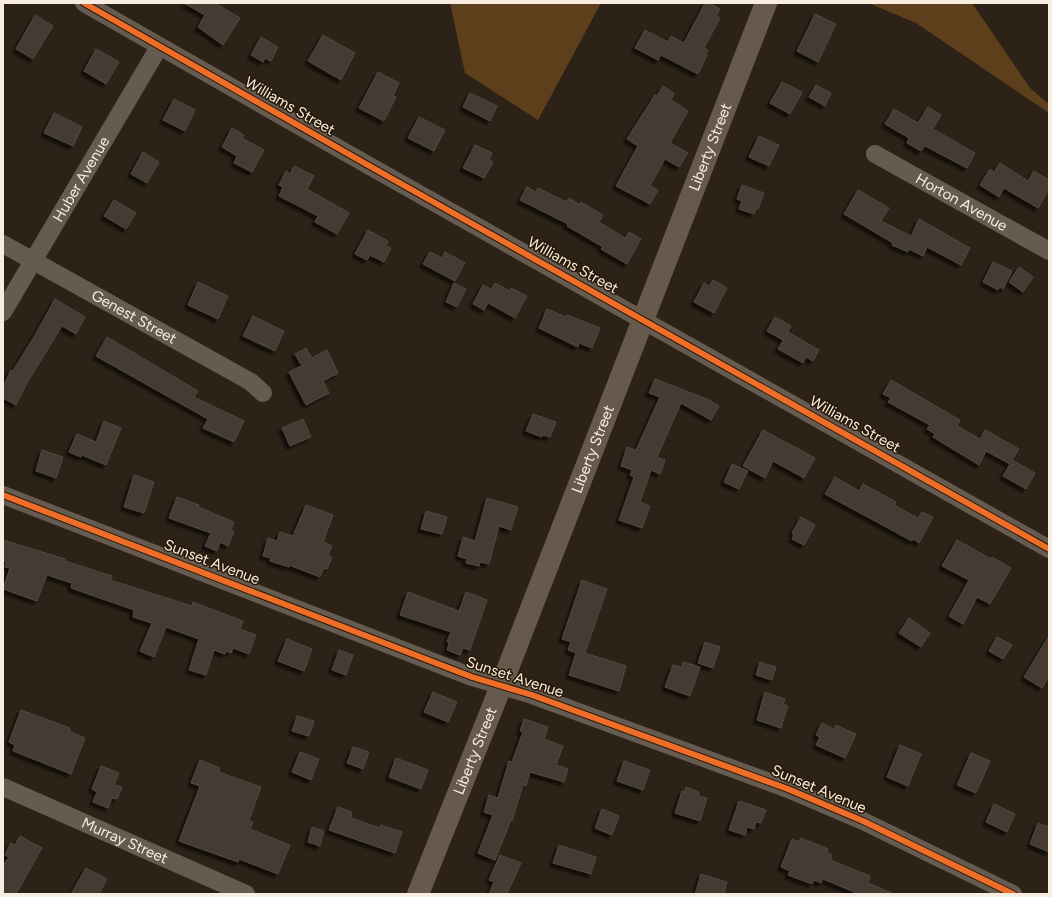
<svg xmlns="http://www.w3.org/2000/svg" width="1052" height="897" font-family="Figtree,sans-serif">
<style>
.green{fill:#5e3f1c}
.building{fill:#443b33;stroke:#514840;filter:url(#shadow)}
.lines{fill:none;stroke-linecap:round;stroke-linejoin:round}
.minor{stroke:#655b51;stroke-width:18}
.major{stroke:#68594d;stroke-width:22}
.cycleway-casing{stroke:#291907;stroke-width:8}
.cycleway{stroke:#ee6e29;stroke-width:6}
.labels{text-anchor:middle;stroke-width:3;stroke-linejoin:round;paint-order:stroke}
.street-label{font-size:15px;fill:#f9ede2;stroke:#291907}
</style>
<defs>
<filter id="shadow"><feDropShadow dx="-3.5" dy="3.5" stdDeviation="1" flood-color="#0009"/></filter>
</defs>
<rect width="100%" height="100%" fill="#2c2218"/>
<path class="green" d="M450,3H601L538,120L465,73Z
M868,3H972L1030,88L1049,104V113L916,23Z"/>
<path class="building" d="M184,3H215L240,18L223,45L198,27L205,15Z
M705,3H709L720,9L716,16L720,18L704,48L708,50L706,54L707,55L698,74L661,55L658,60L635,48L645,30L668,42L671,36L684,43Z
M815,14L836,24L818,62L797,51Z
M35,15L53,26L33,59L16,49Z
M323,35L355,53L341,80L308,61Z
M261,37L278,47L271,61L265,58L263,62L251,55Z
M96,49L119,62L106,84L84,71Z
M378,72L399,83L393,96L396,97L384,121L359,108Z
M782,82L802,92L790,114L770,103Z
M816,85L831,93L825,106L809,97Z
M663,86L674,93L671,100L688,111L670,143L688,153L679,167L665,159L650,186L658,190L650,204L616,186L638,146L627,139L655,95L657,96Z
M470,93L497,106L490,121L463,107Z
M174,99L195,110L185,131L163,120Z
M928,107L941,115L933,129L975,153L967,168L925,146L921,151L907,143L909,138L885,124L894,109L918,123Z
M54,113L82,127L73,146L44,133Z
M419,117L445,130L434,151L408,138Z
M232,128L244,135L242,138L264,150L252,172L234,163L237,156L222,147Z
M759,136L779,145L769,166L749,157Z
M475,145L492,153L489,160L493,162L484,178L463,168Z
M143,152L159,162L147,183L131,174Z
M1000,163L1028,181L1034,171L1049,180V189L1038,208L1004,188L999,197L980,185L990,169L994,172Z
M294,166L314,176L307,189L349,213L337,234L315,222L318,216L279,196L283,187L279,185L286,171L290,174Z
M742,185L764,193L758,209H756L754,214L739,209L742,201L737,199Z
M527,187L536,192L538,188L566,202L569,198L580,205L581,202L603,215L599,222L625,238L629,232L641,239L627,264L601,249L603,247L567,226L568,224L520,200Z
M858,190L889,208L881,221L911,236L919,219L970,248L961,265L927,247L923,256L909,249L908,252L892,245L893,243L844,214Z
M114,200L136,213L126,229L104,216Z
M368,230L388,241L386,246L391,248L384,262L370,255L367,260L355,254Z
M430,252L442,258L445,252L465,263L455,281L423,264Z
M993,262L1012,271L1003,289L1000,287L998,290L983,282Z
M1019,267L1033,277L1023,292L1009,282Z
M713,280L727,288L714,313L694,302L704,283L709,286Z
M198,282L228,296L218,319L188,305Z
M454,283L466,289L457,307L446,302Z
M495,283L510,291L511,288L527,296L515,318L488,303L484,310L473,304L483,285L491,289Z
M55,299L85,317L76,334L62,326L27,383L16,405L3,398V387L11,370L13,371L35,335Z
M547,309L566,317L567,315L600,328L592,348L579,343L578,347L539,328Z
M253,316L284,331L275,351L243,336Z
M775,317L791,326L783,340L767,331Z
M788,332L819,350L813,361L806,357L803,363L778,349Z
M107,337L198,391L194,397L244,421L234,442L203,428L208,419L96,356Z
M306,348L312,358L327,350L338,373L323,381L329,393L306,405L289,372L303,365L300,363L295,354Z
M655,379L707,399L719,406L711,420L681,403L657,457L665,460L660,474L651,470L640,502L650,506L642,528L619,520L634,477L630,475L632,470L621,466L627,447L636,450L660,397L649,393Z
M891,380L960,420L957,426L980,439L985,430L1019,449L1012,460L1035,473L1026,489L1003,476L1010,464L986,451L979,465L933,437L935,434L927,429L930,425L888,402L891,398L883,394Z
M533,414L556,422L550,437L543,435L542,437L526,431Z
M303,419L311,437L290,446L282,428Z
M104,421L121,428L106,465L82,455L81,457L69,452L77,434L96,442Z
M763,430L815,458L804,478L773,461L765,478L743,466Z
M42,450L63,457L56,478L36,471Z
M732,464L748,471L739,489L724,482Z
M134,475L154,482L144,513L124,507Z
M835,477L859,491L863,484L896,502L894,505L918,518L922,512L933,517L919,543L913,539L912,541L825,494Z
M177,497L199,505L198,507L234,522L231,530L234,532L228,546L220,542L217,551L205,546L211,533L169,518Z
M487,498L518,507L511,530L499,526L489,564L480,562L479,566L466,563L467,559L458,556L463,537L475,541Z
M306,505L333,515L323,542L332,546L328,555L332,557L327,569L324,568L320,577L289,565V567L270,561L271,558L263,556L268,538L277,541L280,532L293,536Z
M426,511L447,517L442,534L421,529Z
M801,517L815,525L804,545L792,539L794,534L792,533Z
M3,540L65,559V561L112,576L110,580L192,606L193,602L243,621L240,629L256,635L249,654L233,648L231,653L226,651L225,654L214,650L206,675L189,670L199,639L166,627L154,657L140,651L152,623L133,617L134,610L71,588L72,583L47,575L37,601L3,589L10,568L5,567L6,562L3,561Z
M957,540L991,559L992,557L1011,568L990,604L977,597L963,624L949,616L969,580L942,566Z
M582,580L607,589L585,653L626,666L619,691L569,675L576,653L568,650L571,642L562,639Z
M408,592L459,611L466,592L487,600L470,650L463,648L460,655L447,650L449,644L447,641L451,632L400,615Z
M909,618L930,633L921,647L899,633Z
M1049,636V676L1042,688L1024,677Z
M997,637L1012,645L1003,659L989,651Z
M287,639L312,649L304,671L278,661Z
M705,642L720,647L713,668L698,663Z
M339,650L353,655L346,675L332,670Z
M683,662L700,667L690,696L665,687L673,665L681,667Z
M760,662L776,667L772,680L756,675Z
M433,692L457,702L448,722L424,712Z
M765,692L785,699L783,704L788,706L781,728L757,720Z
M21,710L70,728L69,731L85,738L71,774L13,751L15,745L9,742Z
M297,716L314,721L309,736L292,731Z
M524,719L548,727L544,739L563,746L556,765L568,769L564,782L530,772L526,786L523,785L512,821L511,820L495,860L478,853L493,815L484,812L489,795L498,798L509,761L512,762L523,732L520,731Z
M822,723L834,729L836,725L856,734L845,758L816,745L820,737L816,735Z
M900,745L921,754L908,786L887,777Z
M353,747L369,752L363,769L347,763Z
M300,752L319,759L311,780L292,772Z
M971,753L990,761L976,793L957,785Z
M396,758L428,770L421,789L389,777Z
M200,760L220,768L219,772L261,787L249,820L253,822L250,829L290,845L278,874L239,859L238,862L179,841L200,786L191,783Z
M624,761L650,770L643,790L617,781Z
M101,766L119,773L114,785L122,787L117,799L112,798L108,808L93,802L97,792L92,789Z
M686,787L699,792L698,796L707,798L700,821L675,813L682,791H685Z
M739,801L766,810L761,823L756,822L754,829L747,827L745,835L729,830Z
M994,804L1015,814L1007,832L986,822Z
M338,807L352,812L351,818L380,828L381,825L402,832L395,853L329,830Z
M602,809L619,816L612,835L595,828Z
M1038,823L1049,827V852L1030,844Z
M312,827L324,831L320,846L308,842Z
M20,836L42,848L16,894H3V866L9,857L5,855L11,843L15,845Z
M801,838L828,849L827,853L832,855L830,860L870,876L868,883L894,894H859L823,879L821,883L814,880L812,884L788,875L790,871L781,867L792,839L799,842Z
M559,845L596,857L591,874L553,863Z
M500,855L521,863L507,894H489L494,882L489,880Z
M86,868L107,879L99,894H71Z
M701,874L727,882L724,894H695Z"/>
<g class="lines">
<g class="minor">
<path d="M84,3L366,164L1049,549"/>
<path id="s1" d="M875,154L1049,251"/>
<path id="s2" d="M3,244L251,382L263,393"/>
<path id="s3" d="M3,312L159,47"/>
<path d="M3,495L472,677L532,695L788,789L863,821L1013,894"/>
<path id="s4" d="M3,787L246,894"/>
</g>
<path class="major" id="s5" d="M418,894L501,686L766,3"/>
<g class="cycleway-casing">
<path id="cycleway" d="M84,3L366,164L1049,549
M3,495L472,677L532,695L788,789L863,821L1013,894"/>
</g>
<use href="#cycleway" class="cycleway"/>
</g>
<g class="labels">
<g class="street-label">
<text transform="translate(290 106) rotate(30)" y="5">Williams Street</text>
<text dy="5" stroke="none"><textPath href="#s5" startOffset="802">Liberty Street</textPath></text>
<text dy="5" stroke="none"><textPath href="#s3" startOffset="154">Huber Avenue</textPath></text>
<text dy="5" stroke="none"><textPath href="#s1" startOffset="99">Horton Avenue</textPath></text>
<text transform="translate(573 265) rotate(29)" y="5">Williams Street</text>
<text dy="5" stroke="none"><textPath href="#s2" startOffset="150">Genest Street</textPath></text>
<text transform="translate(855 424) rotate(29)" y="5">Williams Street</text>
<text dy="5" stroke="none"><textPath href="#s5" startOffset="478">Liberty Street</textPath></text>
<text transform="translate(212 562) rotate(21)" y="5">Sunset Avenue</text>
<text transform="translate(515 677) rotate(18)" y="5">Sunset Avenue</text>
<text dy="5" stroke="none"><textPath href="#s5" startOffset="154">Liberty Street</textPath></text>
<text transform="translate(819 789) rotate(23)" y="5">Sunset Avenue</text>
<text dy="5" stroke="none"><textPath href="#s4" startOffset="133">Murray Street</textPath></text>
</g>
</g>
<rect width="1052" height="897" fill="none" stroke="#f9ede2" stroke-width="8"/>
</svg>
